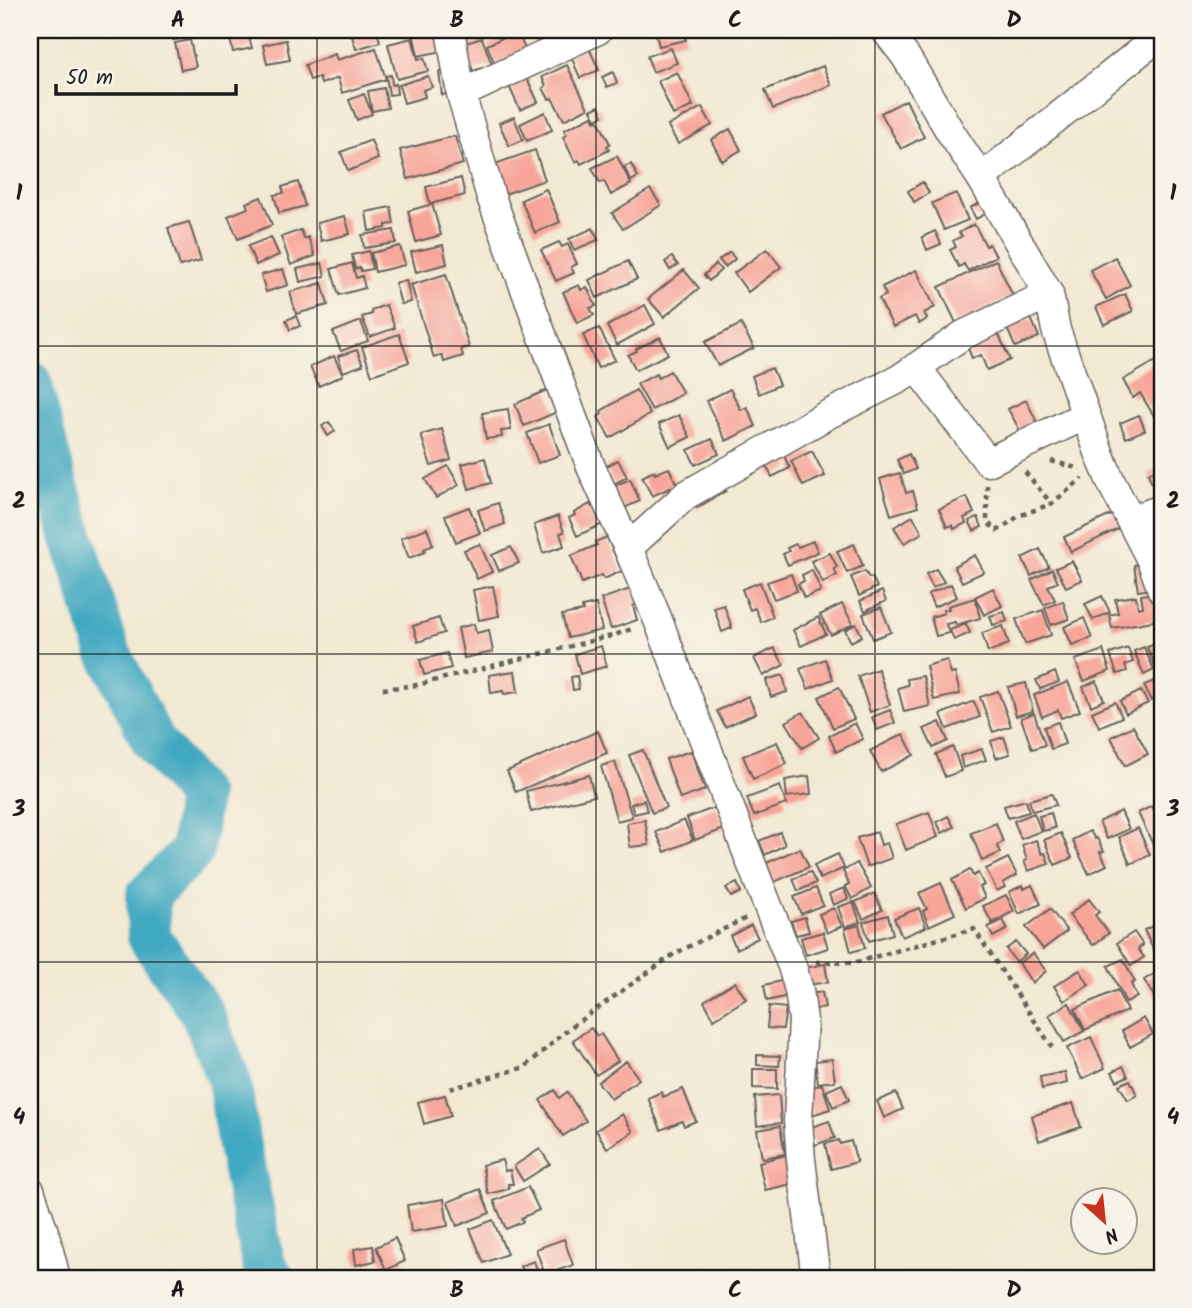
<svg xmlns="http://www.w3.org/2000/svg" width="1192" height="1308" font-family="Kalam,sans-serif">
<style>
.lines{fill:none;stroke-linecap:round;stroke-linejoin:round}
.river{stroke:#41a8c1;stroke-width:44}
.building{fill:#f8a499}
.minor-casing{stroke:#67645c;stroke-width:31}
.path{stroke:#67645c;stroke-width:4.5;stroke-dasharray:5 5;stroke-linecap:butt}
.minor{stroke:#fff;stroke-width:28}
.grid{fill:none;stroke:#1c1c1c;stroke-width:2;stroke-opacity:0.55}
.neatline{fill:none;stroke:#1c1c1c;stroke-width:2.5}
.grid-label{font-size:23px;text-anchor:middle;font-weight:bold;fill:#1c1c1c}
</style>
<rect width="100%" height="100%" fill="#f7f3e8"/>
<filter id="ink" filterUnits="userSpaceOnUse"><feTurbulence type="fractalNoise" baseFrequency=".0143" numOctaves="2"/><feDisplacementMap in="SourceGraphic" scale="14" xChannelSelector="R" yChannelSelector="G"/><feConvolveMatrix kernelMatrix="1 2 1 2 8 2 1 2 1" color-interpolation-filters="sRGB"/></filter>
<filter id="wash" filterUnits="userSpaceOnUse"><feTurbulence type="fractalNoise" baseFrequency=".00686" numOctaves="4" result="noise"/><feDisplacementMap in="SourceGraphic" scale="28" xChannelSelector="R" yChannelSelector="G"/><feGaussianBlur stdDeviation="1.57" result="paint"/><feColorMatrix in="noise" values="0 0 0 0 0 0 0 0 0 0 0 0 0 0 0 0 0 1.4 0 .05"/><feComposite in="paint" operator="in"/></filter>
<g filter="url(#wash)">
<rect width="100%" height="100%" fill="#f2e9d3"/>
<g class="lines">
<path class="river" d="M30,383L53,474L108,651L153,741L199,796L192,851L148,895L149,937L202,1013L229,1080L239,1146L264,1266L273,1278"/>
</g>
<g id="blocks">
<path class="building" d="M170,30H192L193,36L173,40Z
M228,30H247L252,48L233,52Z
M350,30H377L380,42L356,49Z
M425,30H443L447,50L418,56L413,32Z
M532,30H566L538,43Z
M655,30H684L686,40L659,46Z
M517,31L526,51L495,65L487,45Z
M412,38L418,59L424,58L428,71L397,79L388,44Z
M482,38L492,65L473,71L463,44Z
M190,40L196,67L181,70L175,43Z
M286,40L290,60L267,64L263,45Z
M588,46L599,70L580,78L570,54Z
M376,48L386,79L342,93L338,78L321,84L319,77L310,80L305,65L335,54L337,60Z
M671,48L677,63L653,72L647,56Z
M567,65L588,108L564,120L552,98L549,99L543,88L546,86L542,77Z
M823,66L831,85L773,109L765,90Z
M451,71L455,92L442,95L439,72Z
M613,72L617,83L607,87L602,77Z
M677,72L693,106L673,115L658,81Z
M391,75L392,85L396,84L397,94L389,95L386,76Z
M428,76L432,87L423,90L425,97L404,103L399,85Z
M526,76L538,102L520,110L508,84Z
M384,88L388,108L372,111L368,91Z
M364,94L372,114L357,120L349,100Z
M906,100L924,137L901,149L881,113Z
M599,106L603,116L596,119L591,110Z
M702,107L712,125L678,144L668,126Z
M545,112L552,130L527,141L520,124Z
M592,116L595,121L598,120L610,144L607,146L609,150L581,164L579,160L575,162L563,137L567,135L564,130Z
M514,117L523,140L509,146L499,123Z
M730,129L741,150L722,161L711,140Z
M455,136L463,164L408,179L400,150Z
M371,140L378,159L348,171L341,152Z
M535,150L545,180L502,195L492,165Z
M617,156L631,184L611,195L604,181L600,183L592,168Z
M631,164L638,177L631,181L624,167Z
M461,178L465,195L430,204L426,187Z
M298,182L305,206L279,213L274,195L284,193L282,187Z
M923,182L929,193L914,202L908,191Z
M546,189L560,222L535,233L521,200Z
M650,189L661,205L623,229L612,213Z
M956,193L968,220L944,230L932,203Z
M261,197L272,225L238,239L228,216L248,208L246,203Z
M985,200L991,211L976,219L970,208Z
M432,204L441,235L416,242L408,211Z
M391,207L394,224L386,225V228L369,231L366,212Z
M345,216L350,234L321,241L317,223Z
M189,222L201,260L180,266L168,228Z
M974,224L986,246L989,244L996,256L968,271L964,264L959,267L950,250L956,247L953,241L962,236L959,233Z
M593,228L598,240L574,250L569,239Z
M301,230L304,239L308,237L315,256L291,265L281,237Z
M394,230L396,243L364,248L362,235Z
M935,231L941,244L927,250L922,237Z
M271,237L279,255L256,265L248,246Z
M559,242L562,247L568,244L577,264L571,267L574,273L556,281L541,250Z
M443,245L447,264L416,272L411,252Z
M400,246L405,265L375,272L371,253Z
M767,249L781,267L748,292L734,273Z
M369,251L372,269L361,271L360,268L355,269L352,255Z
M730,252L735,259L725,267L719,260Z
M672,257L678,265L670,270L665,262Z
M1115,257L1130,285L1106,299L1090,270Z
M996,260L1013,296L956,323L939,287Z
M628,261L637,279L597,298L589,280Z
M322,263L325,276L300,282L297,269Z
M352,263L356,278L362,276L365,288L339,295L331,269Z
M716,264L721,270L709,281L704,275Z
M283,269L288,285L266,292L261,275Z
M684,270L699,288L664,317L648,299Z
M916,270L935,307L924,313L927,319L919,324L915,316L893,327L879,299L886,295L882,287Z
M446,274L469,347L461,349L463,356L444,362L442,355L434,358L411,285Z
M406,280L411,302L401,304L395,283Z
M322,283L328,305L296,314L290,292Z
M579,285L581,290L587,287L596,306L590,308L594,315L577,323L563,292Z
M1125,294L1133,311L1104,325L1096,307Z
M386,305L395,328L370,337L362,317L372,314L371,310Z
M645,305L655,324L617,345L607,326Z
M296,316L300,326L290,330L286,320Z
M1031,318L1039,337L1015,347L1007,328Z
M361,321L368,341L341,351L333,332Z
M741,324L754,348L718,366L705,342Z
M599,328L615,360L598,368L583,335Z
M996,328L1010,360L987,370L981,355L972,358L965,341Z
M399,334L409,362L372,375L362,347Z
M660,337L668,354L636,370L628,355L637,351L636,349Z
M357,350L363,365L343,372L338,356Z
M334,356L343,375L319,386L310,367Z
M1154,362L1162,375L1158,377L1162,385V411L1154,416L1140,393L1133,398L1123,380Z
M772,368L779,385L759,394L752,376Z
M670,371L683,393L652,410L637,384L656,374L658,378Z
M730,389L741,410L747,407L756,426L726,441L706,401Z
M547,390L557,412L524,426L515,404Z
M636,390L650,414L610,438L598,417L602,414L601,411Z
M1026,400L1041,430L1024,438L1008,409Z
M508,409L511,430L501,431L502,437L486,439L482,413Z
M679,415L690,437L670,447L659,424Z
M1139,415L1145,430L1126,438L1120,423Z
M329,422L335,431L328,436L322,426Z
M549,424L560,455L538,463L527,433Z
M442,429L451,460L431,466L421,435Z
M712,439L719,454L695,465L688,450Z
M779,446L790,468L772,477L761,456Z
M812,451L825,476L803,486L791,461Z
M909,454L916,469L904,474L897,460Z
M485,458L491,483L469,489L462,464Z
M618,460L627,477L614,484L605,467Z
M448,466L459,485L436,498L425,479Z
M1162,467V483L1153,487L1148,473Z
M669,468L677,485L652,496L642,477L654,471L655,474Z
M900,473L906,493L913,491L918,507L891,515L880,479Z
M630,479L640,501L622,509L612,487Z
M719,479L726,491L697,508L690,496Z
M967,497L974,513L964,518L966,523L954,529L953,525L947,527L939,509Z
M498,503L505,524L485,531L478,510Z
M590,504L592,507L599,504L607,522L577,536L569,518L575,515L574,513Z
M469,507L480,533L456,542L445,516Z
M1121,510L1128,524L1071,552L1064,537Z
M558,516L564,532L560,533L564,546L543,553L534,525Z
M913,516L922,533L904,543L894,527Z
M978,517L982,527L974,531L969,521Z
M1162,521V546L1158,548L1147,522Z
M427,528L433,545L424,549L425,552L409,558L401,538Z
M607,537L622,571L604,579L602,575L582,583L571,556L597,545L595,542Z
M813,541L818,552L788,565L783,554L789,551L787,548L796,544L798,547Z
M480,544L492,572L477,579L464,550Z
M854,544L863,566L847,573L837,551Z
M511,547L519,563L499,571L492,555Z
M1040,549L1049,567L1031,576L1022,558Z
M830,553L837,567L834,569L837,575L823,583L811,561Z
M975,555L984,572L962,582L954,566Z
M1072,561L1082,580L1066,587L1056,568Z
M1148,562L1152,589L1138,591L1134,565Z
M936,569L944,582L933,588L926,574Z
M1052,569L1058,582L1048,586L1055,600L1044,605L1031,580Z
M812,570L821,591L804,598L798,584L804,581L802,575Z
M865,571L869,578L872,577L877,587L859,596L851,577Z
M791,574L797,591L774,599L767,582Z
M760,582L773,617L761,622L755,608L750,610L742,589Z
M951,584L957,597L934,607L928,594Z
M493,586L499,616L479,620L473,590Z
M636,587L642,603L633,606L637,620L611,629L601,599Z
M993,588L1002,606L984,615L975,597Z
M882,591L886,601L865,611L860,601Z
M1154,593L1159,620L1112,628L1109,615L1118,613L1115,599L1136,596L1138,608L1143,607L1141,595Z
M1102,596L1110,612L1093,620L1085,604Z
M975,598L980,618L956,625L955,622L946,624L949,633L936,636L931,617L944,613L943,610L949,609L948,606Z
M1063,601L1069,619L1051,625L1045,608Z
M596,604L602,630L568,638L562,615L583,611L582,607Z
M842,604L853,624L831,635L820,615Z
M724,605L732,628L722,632L714,608Z
M881,607L891,632L873,639L863,614Z
M1043,610L1051,635L1025,644L1016,619Z
M1004,612L1007,621L993,625L990,616Z
M818,617L826,634L801,646L793,630Z
M439,618L444,633L418,642L413,626Z
M1084,618L1092,638L1072,645L1064,627Z
M474,624L476,633L489,630L493,652L464,658L458,628Z
M856,624L862,636L851,642L845,630Z
M966,624L970,633L954,640L950,630Z
M1003,626L1009,644L988,652L982,633Z
M1157,643L1162,657V665L1156,668L1147,647Z
M601,646L607,666L580,674L575,654Z
M1144,647L1154,670L1144,675L1134,651Z
M774,648L784,665L763,676L754,658Z
M1128,648L1133,662L1125,665L1127,671L1117,674L1110,654Z
M1103,650L1110,671L1084,681L1075,660Z
M447,653L451,668L424,675L420,660Z
M825,659L833,679L808,689L800,669Z
M947,660L951,674L955,673L960,694L934,700L926,666Z
M878,669L890,705L870,712L858,676Z
M515,671L518,692L504,694L503,691L491,693L489,675Z
M1055,672L1059,682L1040,689L1036,680Z
M783,675L787,692L771,697L766,680Z
M577,676L579,689L573,690L571,677Z
M923,676L930,706L904,712L898,688L908,685L907,679Z
M1162,678V695L1151,701L1144,685Z
M1096,681L1104,700L1091,706L1083,687Z
M1068,682L1080,711L1061,718L1058,710L1042,717L1034,695Z
M1026,683L1033,711L1016,716L1008,687Z
M839,687L854,719L833,728L819,697Z
M998,691L1011,726L993,732L980,697Z
M1141,691L1148,703L1126,714L1120,701Z
M748,696L756,713L725,727L717,711Z
M974,701L980,717L947,729L941,714Z
M1115,702L1122,717L1099,727L1092,712Z
M890,710L895,723L877,730L872,717Z
M803,712L819,738L802,748L786,722Z
M1034,713L1045,745L1032,749L1021,718Z
M940,722L948,741L933,748L924,729Z
M1058,722L1065,744L1051,749L1044,727Z
M855,723L863,739L836,752L829,736Z
M1133,726L1148,754L1125,766L1111,737Z
M598,731L607,753L516,792L507,771Z
M903,734L914,755L881,772L870,751Z
M1004,737L1010,754L996,758L991,741Z
M777,742L787,764L753,779L743,756Z
M953,747L961,771L945,777L936,754Z
M982,749L986,760L963,768L960,756Z
M643,750L666,808L652,813L629,755Z
M691,751L705,790L680,799L666,759Z
M615,762L632,817L617,821L601,766Z
M589,775L594,796L531,812L526,791Z
M809,776L811,794L787,797L785,780Z
M780,786L786,804L754,816L747,798Z
M1052,794L1056,805L1032,811L1029,800Z
M644,800L647,811L634,814L631,804Z
M1026,800L1029,812L1008,818L1004,806Z
M1152,806L1162,827V843L1154,847L1138,813Z
M716,807L724,829L695,840L687,818Z
M1121,811L1129,829L1107,839L1099,822Z
M929,812L938,837L906,850L896,824Z
M1034,813L1041,831L1021,839L1014,821Z
M1051,813L1055,828L1043,831L1039,816Z
M948,816L954,827L942,833L937,822Z
M645,820L649,845L630,847L627,823Z
M684,820L693,840L665,852L656,832Z
M996,823L1003,842L997,845L1000,853L982,861L971,833Z
M1138,828L1150,855L1130,864L1119,837Z
M1090,831L1095,839L1097,838L1104,851L1100,852L1107,865L1089,874L1072,840Z
M780,832L785,845L765,855L759,841Z
M877,832L881,845L887,843L892,858L867,867L857,838Z
M1061,833L1072,858L1055,865L1044,840Z
M1036,840L1042,854L1045,853L1049,864L1028,871L1024,861L1027,860L1022,845Z
M800,848L809,867L772,883L764,864Z
M838,854L844,868L820,879L814,865Z
M1008,858L1017,875L1003,883L1005,887L997,891L986,869Z
M857,863L871,888L852,899L845,886L849,884L843,871Z
M970,870L973,876L978,873L984,885L980,887L985,898L966,908L952,880Z
M810,872L816,883L798,891L793,879Z
M737,883L741,892L731,897L726,888Z
M941,883L955,914L929,926L923,911L927,909L919,893Z
M1023,885L1024,889L1032,885L1041,904L1019,914L1009,892Z
M816,888L823,905L801,914L794,897Z
M844,888L848,899L833,905L829,894Z
M875,893L882,910L863,919L855,902Z
M1006,895L1014,911L992,923L983,906Z
M1089,899L1099,912L1095,915L1109,933L1093,945L1069,915Z
M853,902L860,922L845,927L838,907Z
M834,908L842,926L827,933L819,914Z
M919,908L926,927L902,937L894,918Z
M1050,909L1067,931L1043,949L1026,927Z
M888,915L893,934L869,941L863,922Z
M805,917L809,932L796,935L791,921Z
M1003,920L1008,929L993,937L988,927Z
M1162,922V968L1144,930Z
M751,925L758,938L737,949L730,936Z
M859,925L865,948L851,952L845,929Z
M823,932L828,948L806,955L801,938Z
M1134,932L1143,945L1138,949L1144,957L1131,966L1117,943Z
M1016,942L1026,954L1016,962L1006,949Z
M1033,953L1046,971L1032,983L1019,963Z
M1123,959L1135,982L1131,984L1137,997L1126,1003L1108,966Z
M825,964L828,982L807,985L805,968Z
M1162,969V998L1157,1001L1144,980Z
M1080,970L1089,985L1064,1001L1054,986Z
M789,979L792,995L767,1001L764,985Z
M735,982L746,999L714,1019L704,1001Z
M1117,990L1127,1011L1085,1030L1075,1009Z
M822,992L825,1007L813,1010L810,994Z
M1069,1003L1084,1031L1064,1042L1049,1015Z
M769,1006L786,1008L783,1029L767,1028Z
M1144,1018L1153,1034L1130,1047L1122,1031Z
M591,1028L597,1036L601,1034L618,1061L596,1075L573,1040Z
M1091,1037L1105,1068L1082,1079L1067,1048Z
M757,1055L780,1056L779,1066L757,1065Z
M832,1059L835,1081L818,1083L815,1061Z
M626,1061L639,1079L611,1099L598,1082Z
M1123,1066L1128,1076L1117,1081L1112,1072Z
M753,1069H777V1089L753,1088Z
M1065,1072L1067,1083L1042,1089L1040,1077Z
M1130,1080L1137,1095L1128,1100L1119,1085Z
M822,1084L830,1109L812,1115L804,1090Z
M842,1084L849,1100L833,1107L826,1091Z
M683,1089L696,1121L684,1126L682,1121L661,1130L648,1098L661,1092L663,1097Z
M555,1090L559,1098L567,1092L586,1121L563,1136L540,1100Z
M896,1093L903,1109L884,1118L877,1101Z
M445,1095L451,1116L424,1124L418,1102Z
M779,1095L781,1123L757,1126L755,1097Z
M1073,1103L1081,1127L1039,1141L1032,1116Z
M622,1114L633,1132L607,1148L596,1130Z
M829,1121L835,1138L815,1145L809,1128Z
M780,1126L785,1154L762,1158L757,1130Z
M839,1140L840,1144L851,1141L857,1162L831,1169L825,1144Z
M540,1149L550,1164L523,1181L514,1166Z
M786,1155L792,1184L765,1190L759,1162Z
M502,1160L505,1171L510,1170L513,1184H508L509,1189L488,1194L482,1165Z
M528,1187L539,1210L521,1218L523,1222L506,1229L494,1201Z
M480,1189L490,1213L457,1226L448,1202Z
M444,1199L448,1226L411,1232L407,1205Z
M493,1220L507,1254L484,1263L470,1229Z
M395,1238L405,1261L386,1270L376,1247Z
M564,1239L573,1265L545,1275L536,1249Z
M373,1246L375,1261L356,1265L354,1249Z
M534,1261L540,1278H525L520,1266Z"/>
</g>
</g>
<g filter="url(#ink)">
<use href="#blocks" fill-opacity="0" stroke="#67645c" stroke-width="2"/>
<g class="lines">
<g class="minor-casing">
<path id="minor" d="M450,30L461,94L491,197L591,467L628,548L658,620L758,881L792,966L799,990L803,1020L798,1120L801,1160L816,1278
M885,30L906,57L951,133L981,178L1049,294L1056,330L1101,458L1111,482L1152,562L1162,590
M461,94L598,30
M981,178L1162,34
M916,367L988,462L1086,415
M1130,520L1162,509
M628,548L686,495L827,415L899,379L963,335L1049,294
M30,1190L45,1235L56,1278"/>
</g>
<path class="path" d="M1051,461L1080,469
M1025,472L1051,503
M987,485V522L997,531L1019,516L1051,504L1083,478
M383,689L417,685L615,635L634,628
M816,962L853,963L974,929L1052,1047
M450,1089L525,1067L571,1027L674,954L746,918"/>
<use href="#minor" class="minor"/>
</g>
</g>
<path class="grid" d="M317,30V1278M596,30V1278M875,30V1278M30,346H1162M30,654H1162M30,962H1162"/>
<rect width="1192" height="1308" fill="none" stroke="#f7f3e8" stroke-width="77"/>
<g transform="translate(1104 1221) rotate(153)"><circle r="33" fill="#f7f3e8" stroke="#9f9d96" stroke-width="2"/>
<path d="M0-5L12 26L0 18L-12 26Z" fill="#c8321e"/>
<text y="-10" font-size="19" font-weight="bold" text-anchor="middle" fill="#1c1c1c">N</text>
</g>
<path d="M56 84v10h180v-10" fill="none" stroke="#1c1c1c" stroke-width="3.5"/>
<text x="66" y="84" font-size="21" fill="#1c1c1c" stroke="#f7f3e8" stroke-width="5" paint-order="stroke">50 m</text>
<rect x="38" y="38" width="1116" height="1232" class="neatline"/>
<g class="grid-label">
<text x="178" y="27">A</text>
<text x="457" y="27">B</text>
<text x="735" y="27">C</text>
<text x="1014" y="27">D</text>
<text x="19" y="200">1</text>
<text x="1173" y="200">1</text>
<text x="19" y="508">2</text>
<text x="1173" y="508">2</text>
<text x="19" y="816">3</text>
<text x="1173" y="816">3</text>
<text x="19" y="1124">4</text>
<text x="1173" y="1124">4</text>
<text x="178" y="1297">A</text>
<text x="457" y="1297">B</text>
<text x="735" y="1297">C</text>
<text x="1014" y="1297">D</text>
</g>
</svg>
